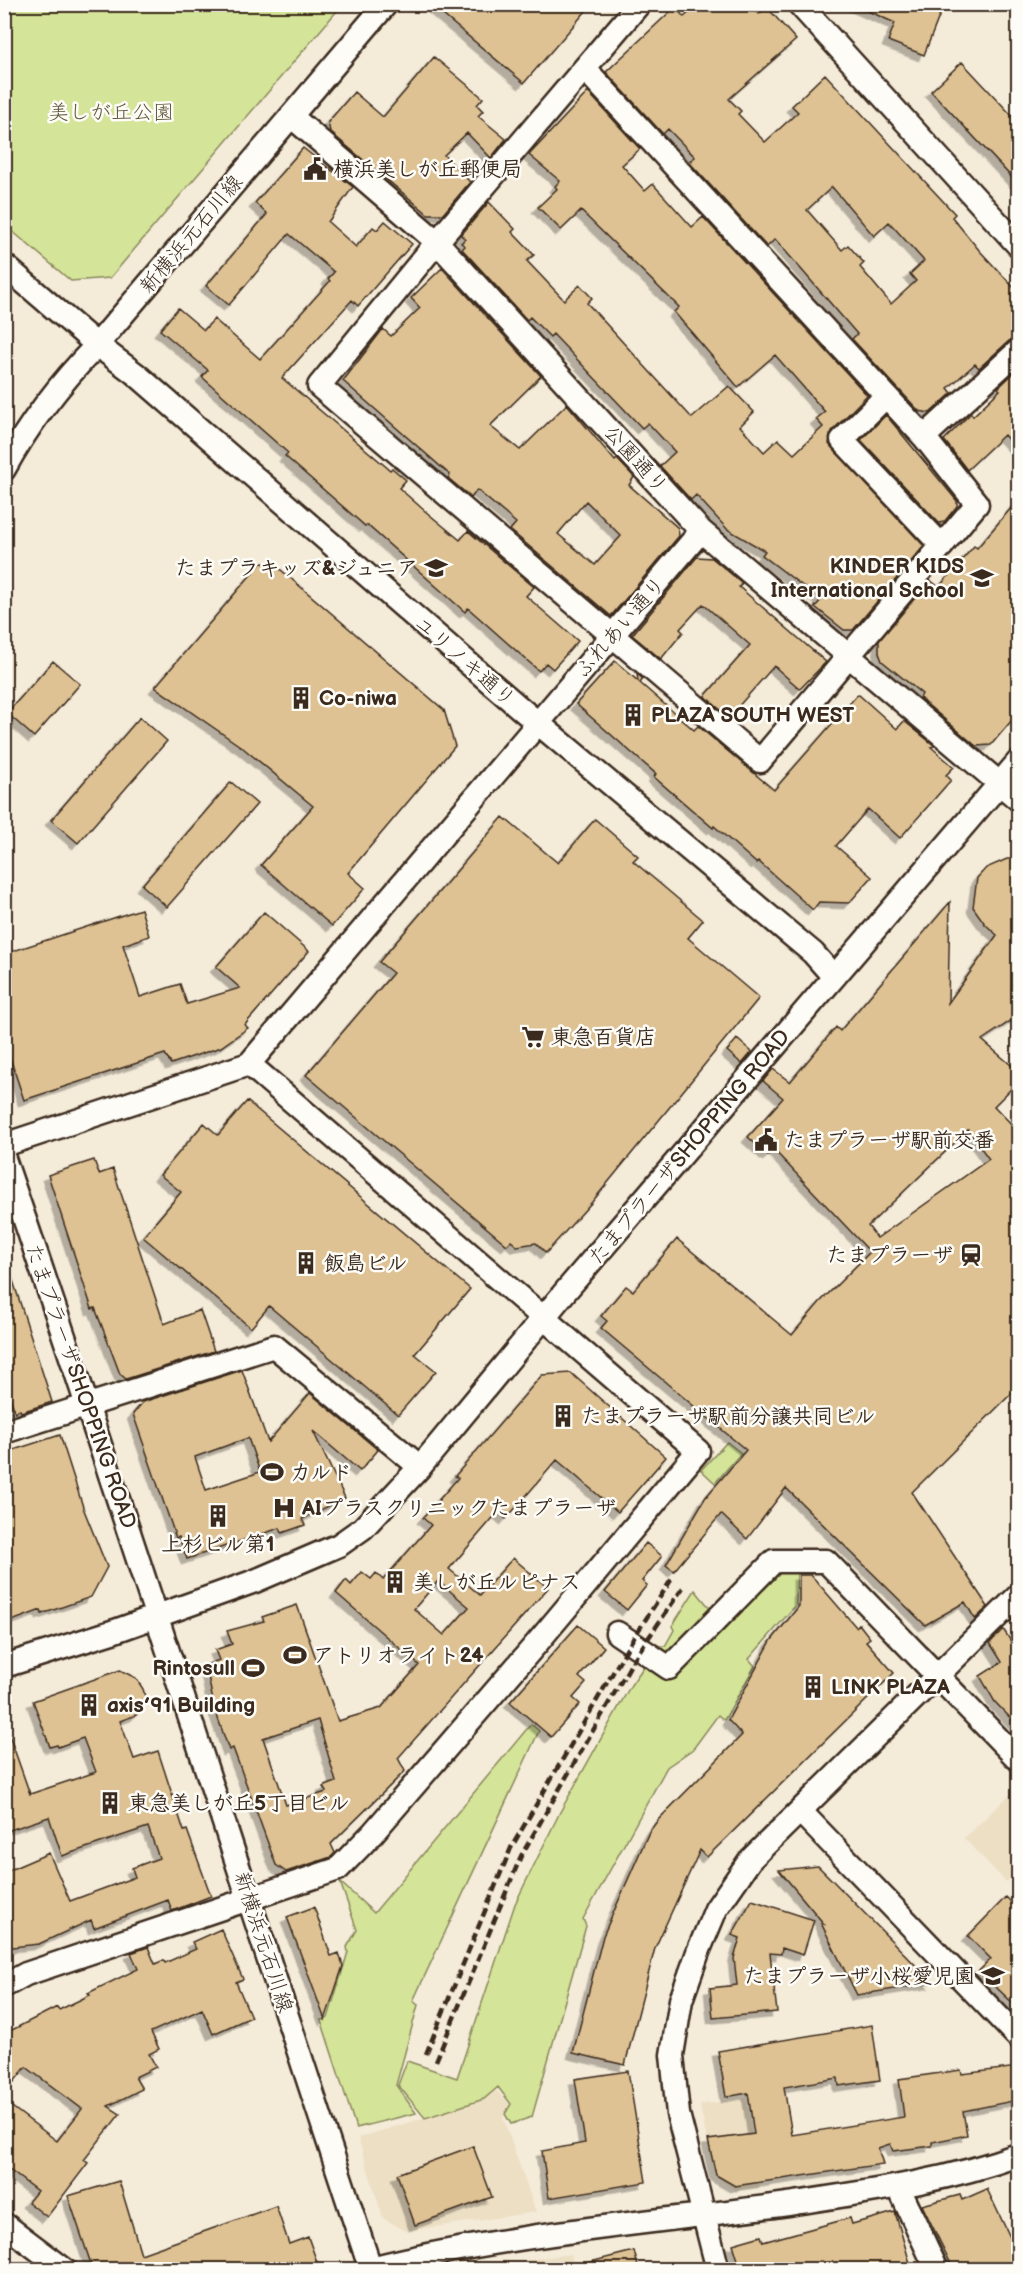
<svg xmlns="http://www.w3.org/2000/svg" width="1023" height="2274" font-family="'Balsamiq Sans','Klee One',sans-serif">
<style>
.built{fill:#eddfc4}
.green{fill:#d4e498;stroke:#88875b;stroke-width:1.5}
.building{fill:#dec293;stroke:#3b2a1e;stroke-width:1.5;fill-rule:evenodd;filter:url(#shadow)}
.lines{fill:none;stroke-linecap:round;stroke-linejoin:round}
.minor-casing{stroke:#3b2a1e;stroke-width:27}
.minor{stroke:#fdfcf7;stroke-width:22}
.rail{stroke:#3b2a1e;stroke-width:4.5;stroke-dasharray:9 4.5;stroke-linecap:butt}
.labels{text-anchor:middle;stroke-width:5;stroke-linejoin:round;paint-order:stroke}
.park-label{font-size:21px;fill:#61583c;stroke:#fdfcf7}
.poi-label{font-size:21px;font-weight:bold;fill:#3b2a1e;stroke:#fdfcf7;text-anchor:start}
.street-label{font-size:21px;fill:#3b2a1e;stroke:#fdfcf7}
</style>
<defs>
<filter id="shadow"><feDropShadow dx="-5.5" dy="5.5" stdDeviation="0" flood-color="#0004"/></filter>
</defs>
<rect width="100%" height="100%" fill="#f4ebd9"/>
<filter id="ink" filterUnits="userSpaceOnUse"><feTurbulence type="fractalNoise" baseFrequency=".0167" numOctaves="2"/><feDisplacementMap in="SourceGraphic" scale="12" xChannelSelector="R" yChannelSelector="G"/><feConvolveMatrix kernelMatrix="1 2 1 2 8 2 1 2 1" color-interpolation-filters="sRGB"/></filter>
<g filter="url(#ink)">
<path class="built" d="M1018,1787V1869L1006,1882L964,1838Z
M496,2090L510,2104L503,2118L536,2212L406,2231L383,2218L358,2138L483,2100Z
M746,2098L760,2188L735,2190L714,2175L700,2105Z
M571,2254L574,2269H458Z"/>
<path class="green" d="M5,4H342V5L110,278L71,281L5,225Z
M727,1442L741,1453L715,1483L701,1470Z
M797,1565L796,1605L749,1659L755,1666L724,1720L718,1715L693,1749L667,1767L583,1919L586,1926L532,2117L511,2124L505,2114L511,2104L498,2087L484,2099L425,2118L398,2085L407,2061L457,2078L515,1904L560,1812L631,1685L645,1665L668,1674L776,1566Z
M695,1590L714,1613L668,1657L657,1649L658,1646H665L674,1630L672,1626Z
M531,1724L539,1731L413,2001L418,2005L396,2085L416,2113L356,2128L321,2020L328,2018L348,1952L347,1947L357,1930L340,1882L374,1913Z"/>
<path class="building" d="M430,4H592L524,83Z
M699,4H752L759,14L767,7L796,40L729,99L741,111L738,114L765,142L798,112L792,106L825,74L955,214L952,217L979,250L1018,292V338L1009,341L979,368L975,364L948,388L952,393L930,413L919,411L852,339L857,334L775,239L767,247L689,162L695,157L668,129L663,134L606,72L675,7L684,17ZM832,187L874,236L889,222L924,261L910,274L916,281L891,304L860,267L864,263L848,245L842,250L807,210Z
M852,4H944L924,55L888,41L895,23Z
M434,57L483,98L477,105L483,111L478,116L506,139L491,158L467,133L444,155L470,182L443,214H428L330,132L328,122L354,92L383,117Z
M962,62L1018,122V184L931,91Z
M588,92L640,149L622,165L645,191L653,184L692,227L703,217L867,395L832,431L829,444L924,546L853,630H844L815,607L821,600L762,555L765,551L727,529L696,495L691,500L660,466L675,452L648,423L642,428L553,334L550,337L530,317L527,320L462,249L465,246L461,243L465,239L461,235L489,202L515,229L512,232L534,255L527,261L564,300L580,285L592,298L587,303L692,418L729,386L754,412L740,426L764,452L778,439L794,454L823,427L816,419L825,412L775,355L738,387L674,312L679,307L581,211L561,230L538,207L557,189L555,186L560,181L529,155Z
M303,148L353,187L328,222L356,247L373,227L377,230L385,221L412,244L358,306L352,300L282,378L390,470L392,468L406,480L399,488L425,511L460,540L468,531L534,587L526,596L578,641L553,669L546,663L539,671L468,608L465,612L367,525L365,526L285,456L288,453L202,377L208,370L160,330L178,308L204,330L214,319L260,359L330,281L328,279L334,272L289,234L229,305L206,286L267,214L255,203Z
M442,268L541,376L490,426L520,450L567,404L615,461L617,459L634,477L629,485L678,528L679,536L611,616L510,530L516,523L477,490L471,498L467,494L448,478L450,475L343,381L383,329L391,336L420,308L411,298ZM586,501L621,536L595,565L558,534Z
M1018,369V450L1004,435L967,470L944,440L971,413L973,416L1000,390L998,388Z
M886,415L957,501V506L944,522L939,523L861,440Z
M1018,500V713L991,745L976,746L922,700L920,698L922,694L882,661L879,653V641L930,580L939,587L974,546L977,548Z
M697,557L712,558L742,583L739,587L826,662L800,689L774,666L729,717L716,706L705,696L750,645L703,604L680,629L683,632L661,659L632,635Z
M261,563L274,564L444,710L455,746L348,873L365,888L332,926L261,865L313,806L243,748L155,687Z
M53,661L80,684L34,737L7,713Z
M615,661L638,681L637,674L643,679L640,683L694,730L698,726L774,790L858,694L897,729L904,721L935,746L931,747L954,767L946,775L951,780L900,838L868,809L836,846L872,877L849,903L819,902L813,910L758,861L756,863L714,826L713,828L654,777L656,774L576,704Z
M140,717L167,741L78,843L51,820Z
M231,782L257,804L167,907L142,885Z
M503,817L558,863L595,819L638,856L633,861L703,920L688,938L759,998L592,1202L546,1253L536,1243L517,1246L511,1241L507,1245L306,1075L393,973L379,962Z
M1007,859H1018V1016L982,1040L1018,1071V1082L994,1106L1018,1131V1387L912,1492L988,1607L975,1619L965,1602L925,1625L786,1488L747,1539L721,1514L674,1571L666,1565L705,1498L746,1450L601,1328L607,1321L601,1316L626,1286L633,1291L677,1239L792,1335L820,1302L870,1252L774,1150L768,1155L748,1137L783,1098L763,1081L773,1069L790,1082L836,1027L840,1031L950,902L948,1003L997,935L985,924L973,907L977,878L986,868ZM968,1130L989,1159L877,1238L868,1226Z
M141,909L149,936L123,945L140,997L180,984L187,1004L240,988L216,967L264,912L309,951L248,1021L245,1025L248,1028L221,1047L171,1064L165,1054L24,1100L4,1040V954Z
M737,1039L752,1052L742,1064L727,1051Z
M247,1101L470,1289L415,1354L436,1371L398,1415L269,1306L251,1328L143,1237L181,1192L160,1175L204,1123L218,1135Z
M94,1160L99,1174L113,1169L164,1324L200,1310L214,1351L126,1379L120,1374L95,1308L92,1309L48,1175Z
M4,1265H8L52,1402L21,1412L20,1410L15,1412L4,1380Z
M242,1370L268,1442L310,1393L378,1450L360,1471L313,1431L345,1498L302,1519L305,1525L282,1533L280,1528L187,1559L179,1537L176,1538L133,1414L143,1402ZM248,1438L260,1472L206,1490L195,1457Z
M571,1373L666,1457L618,1512L557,1460L506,1519L498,1512L449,1569L480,1595L513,1558L548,1588L398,1758L405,1771L331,1844L335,1853L331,1857L286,1872L276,1865L233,1748L229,1750L214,1707L206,1665L219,1660L215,1650L232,1644L227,1631L264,1621L262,1617L297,1605L338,1721L381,1708L419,1665L336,1593L346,1580L351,1585L362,1572L371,1579L376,1573L383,1580L431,1525L423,1518L458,1478L455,1476L542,1375ZM438,1581L469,1607L444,1635L414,1609ZM318,1720L336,1782L323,1787L326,1792L286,1805L263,1738Z
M60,1435L84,1510L107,1567L91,1597L42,1614L41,1610L4,1624V1453Z
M646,1543L662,1556L642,1581L647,1585L627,1610L605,1592Z
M799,1575H811L856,1627L859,1624L870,1638L866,1641L894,1673L707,1857L700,1850L655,1948L625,2065L573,2053L603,1936L649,1832L658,1820L742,1735L728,1720L771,1641L799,1606Z
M578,1625L604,1647L579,1677L586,1683L573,1698L580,1704L551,1737L510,1702Z
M1003,1629L1018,1652V1726L995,1702L980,1676L1002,1662L990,1643Z
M120,1670L136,1678L143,1689L146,1699L142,1709L136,1715L120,1721L134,1759L158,1751L184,1831L187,1830L211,1896L172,1911L168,1900L94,1928L91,1920L39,1944L4,1948V1885L9,1883L5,1872L49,1853L70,1901L135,1877L132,1868L159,1858L148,1827L62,1856L49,1817L4,1832V1730L7,1729L30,1794L96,1772L83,1738L58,1747L57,1745L50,1747L33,1701Z
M818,1866L830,1878L933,1983L857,1995L821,1923L824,1924L779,1870Z
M1006,1897L1018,1909V2008L979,1971L991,1959L968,1936Z
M752,1900L814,1920L803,1955L782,1948L781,1954L770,1953L777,2012L713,2018L710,1988L737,1985L734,1958L740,1938L732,1935Z
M314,1907L331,1956L339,1953L343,1966L325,2020L287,1917Z
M221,1929L243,1979L236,1982L251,2017L213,2034L202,2009L151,2032L159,2049L149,2054L156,2067L135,2077L142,2089L108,2106L120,2114L84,2160L88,2163L47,2217L28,2202L37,2191L4,2166V2101L57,2141L82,2109L26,2067L4,2094V2034L57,2007L59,2010L90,1995L88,1993L138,1969L131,1953L148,1947L155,1964L164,1960L165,1963L196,1949L192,1942Z
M872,2025L880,2080L839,2086L838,2078L784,2087L792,2135L904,2117L899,2079L961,2070L962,2074L1018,2067V2100L963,2111L967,2135L932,2142V2146L893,2151L890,2144L878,2148L883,2164L735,2186L716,2175L708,2140L754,2134L748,2093L726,2097L718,2051Z
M628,2071L646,2182L549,2198L542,2151L585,2143L575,2079Z
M473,2146L492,2197L415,2225L397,2174Z
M119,2181L141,2254L276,2206L289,2244L308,2237L317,2262L293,2270H93L68,2196Z
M987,2189L1018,2254V2265L1008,2270H954L922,2205L960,2195L962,2200Z
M895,2212L912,2270H771L770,2263L741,2270L733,2244L761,2236L763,2242L850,2218L852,2224Z
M634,2251L639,2270H587L586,2263Z"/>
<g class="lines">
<g class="minor-casing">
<path id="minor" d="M639,4L437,242L319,386L760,761L977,504L924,437
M799,4L1018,245
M585,69L924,437L1018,351
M291,116L437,242L701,531L1018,799
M4,265L97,345L137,375L521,709L813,953L834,977
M885,397L842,440L942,546
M4,469C29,423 60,383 97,345L386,4
M4,1145L249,1064L701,531
M4,1159C131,1528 247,1900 371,2270
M4,1432L274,1346L420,1467
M617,1633L669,1668L774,1561H826L1018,1759
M4,1666L115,1631L255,1581L339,1545L363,1528L420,1467L564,1293L1018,762
M800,1811L1018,2037
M4,1986L26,1974L338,1869L372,1834L537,1643L698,1451L249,1064
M899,2188L937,2270
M4,2224L65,2270
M371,2268C507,2234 649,2223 788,2204C866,2192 944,2182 1018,2155
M718,2270L678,2114L672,2055L681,2000L698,1952L716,1909L750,1860L1018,1596"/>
</g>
<use href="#minor" class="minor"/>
<path class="rail" d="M426,2054L511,1848L629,1645L673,1577
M436,2061L521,1856L634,1659L684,1586"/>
</g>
</g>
<defs>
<g id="civic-bare" transform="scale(1.8)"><path d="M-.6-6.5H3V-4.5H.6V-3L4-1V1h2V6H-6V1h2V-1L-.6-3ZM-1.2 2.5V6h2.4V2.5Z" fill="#3b2a1e" stroke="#fdfcf7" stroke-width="2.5" paint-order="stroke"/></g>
<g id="school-bare" transform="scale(1.8)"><path d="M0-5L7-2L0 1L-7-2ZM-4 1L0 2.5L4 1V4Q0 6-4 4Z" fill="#3b2a1e" stroke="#fdfcf7" stroke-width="2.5" paint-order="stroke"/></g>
<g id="building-bare" transform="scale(1.8)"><path d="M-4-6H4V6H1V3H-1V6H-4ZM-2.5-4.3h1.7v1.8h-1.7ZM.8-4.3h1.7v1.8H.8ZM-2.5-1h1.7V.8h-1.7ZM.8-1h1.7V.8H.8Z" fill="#3b2a1e" stroke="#fdfcf7" stroke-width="2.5" paint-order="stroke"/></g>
<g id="supermarket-bare" transform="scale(1.8)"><path d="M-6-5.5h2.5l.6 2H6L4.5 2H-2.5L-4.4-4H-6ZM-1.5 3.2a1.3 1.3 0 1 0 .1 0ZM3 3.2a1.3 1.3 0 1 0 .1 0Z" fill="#3b2a1e" stroke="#fdfcf7" stroke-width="2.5" paint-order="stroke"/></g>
<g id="station-bare" transform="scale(1.8)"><path d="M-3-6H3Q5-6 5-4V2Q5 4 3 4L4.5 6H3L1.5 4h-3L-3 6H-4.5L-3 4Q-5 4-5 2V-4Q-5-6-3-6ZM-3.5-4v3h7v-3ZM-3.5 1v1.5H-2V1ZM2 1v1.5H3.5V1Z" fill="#3b2a1e" stroke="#fdfcf7" stroke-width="2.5" paint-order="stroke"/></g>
<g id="stadium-bare" transform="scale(1.8)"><path d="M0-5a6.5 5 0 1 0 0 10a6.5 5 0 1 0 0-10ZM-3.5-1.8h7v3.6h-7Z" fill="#3b2a1e" stroke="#fdfcf7" stroke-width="2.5" paint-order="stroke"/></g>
<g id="hospital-bare" transform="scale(1.8)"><path d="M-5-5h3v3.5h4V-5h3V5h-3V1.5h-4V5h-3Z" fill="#3b2a1e" stroke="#fdfcf7" stroke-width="2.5" paint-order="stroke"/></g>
</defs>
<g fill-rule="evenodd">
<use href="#civic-bare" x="315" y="169"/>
<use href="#school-bare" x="436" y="568"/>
<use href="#school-bare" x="982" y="578"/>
<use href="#building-bare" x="301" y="698"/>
<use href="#building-bare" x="633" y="715"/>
<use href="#supermarket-bare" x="533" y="1037"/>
<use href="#civic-bare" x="766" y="1140"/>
<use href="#station-bare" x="971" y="1255"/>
<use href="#building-bare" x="306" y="1263"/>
<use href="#building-bare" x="563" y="1416"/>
<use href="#stadium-bare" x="272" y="1472"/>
<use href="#hospital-bare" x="284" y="1508"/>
<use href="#building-bare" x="218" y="1516"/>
<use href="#building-bare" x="395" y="1582"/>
<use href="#stadium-bare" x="295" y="1655"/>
<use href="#stadium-bare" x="253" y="1668"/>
<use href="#building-bare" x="813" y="1687"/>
<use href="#building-bare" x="89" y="1705"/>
<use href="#building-bare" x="110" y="1803"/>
<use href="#school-bare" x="993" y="1976"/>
</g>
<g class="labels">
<g class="park-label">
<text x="111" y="119">美しが丘公園</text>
</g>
<g class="poi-label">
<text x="333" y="176">横浜美しが丘郵便局</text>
<text x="964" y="573" text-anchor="end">KINDER KIDS<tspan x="964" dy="24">International School</tspan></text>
<text x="418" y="575" text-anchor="end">たまプラキッズ&amp;ジュニア</text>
<text x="319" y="705">Co-niwa</text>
<text x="651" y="722">PLAZA SOUTH WEST</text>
<text x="551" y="1044">東急百貨店</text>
<text x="784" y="1147">たまプラーザ駅前交番</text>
<text x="953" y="1262" text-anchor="end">たまプラーザ</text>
<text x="324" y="1270">飯島ビル</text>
<text x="581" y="1423">たまプラーザ駅前分譲共同ビル</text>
<text x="290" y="1479">カルド</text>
<text x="302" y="1515">AIプラスクリニックたまプラーザ</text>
<text x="218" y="1551" text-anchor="middle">上杉ビル第1</text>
<text x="413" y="1589">美しが丘ルピナス</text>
<text x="313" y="1662">アトリオライト24</text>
<text x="235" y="1675" text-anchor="end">Rintosull</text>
<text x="831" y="1694">LINK PLAZA</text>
<text x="107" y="1712">axis’91 Building</text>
<text x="128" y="1810">東急美しが丘5丁目ビル</text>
<text x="975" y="1983" text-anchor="end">たまプラーザ小桜愛児園</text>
</g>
<g class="street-label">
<text transform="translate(191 234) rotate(-50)" y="7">新横浜元石川線</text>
<text transform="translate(636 459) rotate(48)" y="7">公園通り</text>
<text transform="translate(620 627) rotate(-49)" y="7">ふれあい通り</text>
<text transform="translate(465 661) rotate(41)" y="7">ユリノキ通り</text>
<text transform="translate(689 1147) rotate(-50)" y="7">たまプラーザSHOPPING ROAD</text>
<text transform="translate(81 1386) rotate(71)" y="7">たまプラーザSHOPPING ROAD</text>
<text transform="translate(264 1942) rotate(72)" y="7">新横浜元石川線</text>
</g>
</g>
<rect width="1023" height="2274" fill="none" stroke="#fdfcf7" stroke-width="24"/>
<rect x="12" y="12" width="999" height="2250" fill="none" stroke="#3b2a1e" stroke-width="2" filter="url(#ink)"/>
</svg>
